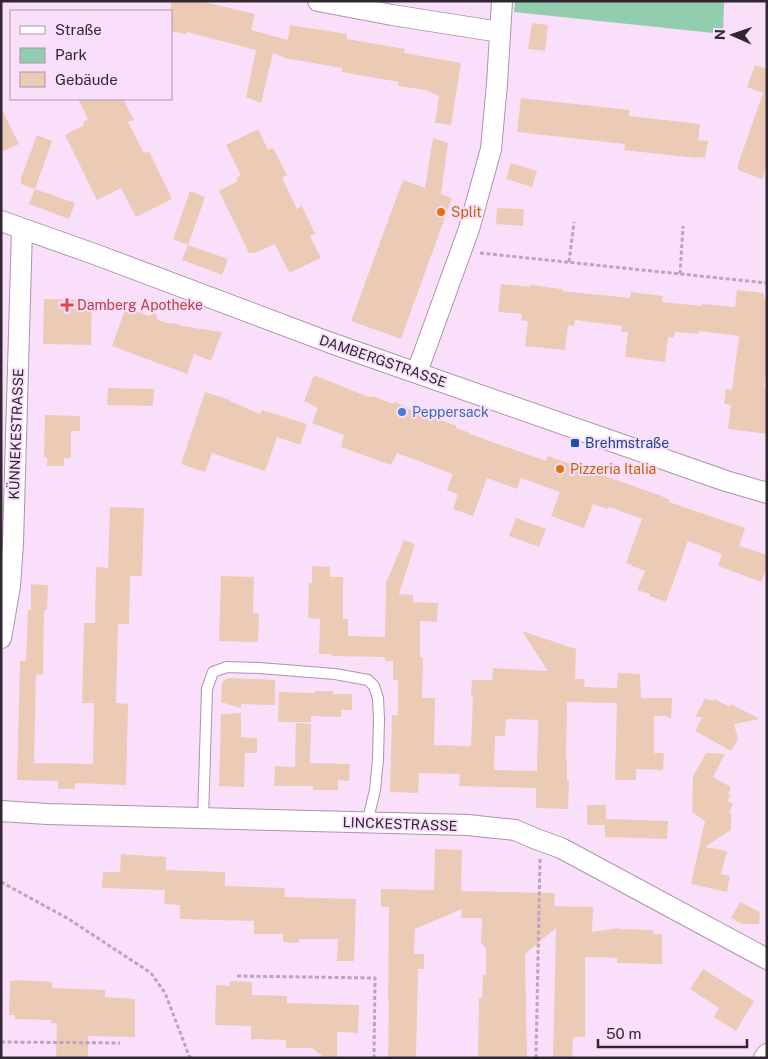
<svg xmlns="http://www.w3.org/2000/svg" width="768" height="1059" font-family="'Public Sans',sans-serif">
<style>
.green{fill:#92cdb0}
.building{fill:#eccbb6;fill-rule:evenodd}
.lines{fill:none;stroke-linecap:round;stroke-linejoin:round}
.service-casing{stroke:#ac93ad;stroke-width:12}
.minor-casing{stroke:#ac93ad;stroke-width:22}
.path{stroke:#bba5bc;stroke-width:3;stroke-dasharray:4 2.5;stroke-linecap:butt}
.service{stroke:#fff;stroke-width:10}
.minor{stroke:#fff;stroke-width:20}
.food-dot{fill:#e8710a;stroke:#fadffb;stroke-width:2}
.health-dot{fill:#e0444e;stroke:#fadffb;stroke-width:2}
.shop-dot{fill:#3f7fe0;stroke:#fadffb;stroke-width:2}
.transit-dot{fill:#1a4fb4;stroke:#fadffb;stroke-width:2}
.labels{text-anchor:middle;stroke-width:4;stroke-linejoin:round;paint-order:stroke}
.food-label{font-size:14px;fill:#c56008;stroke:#fadffb;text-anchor:start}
.health-label{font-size:14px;fill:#be3a42;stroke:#fadffb;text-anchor:start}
.street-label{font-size:14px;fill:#312732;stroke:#fadffb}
.shop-label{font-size:14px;fill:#366cbe;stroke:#fadffb;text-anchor:start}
.transit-label{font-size:14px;fill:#164399;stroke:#fadffb;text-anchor:start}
</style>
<rect width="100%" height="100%" fill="#fadffb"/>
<path class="green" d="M515,1H724L723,34L514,12Z"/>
<path class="building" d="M171,1H200L255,14L251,30L288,40L290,25L347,34V39L405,49L404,53L461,63L451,125L435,123L439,96L426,90L398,86L399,82L342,72V68L285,58L273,53L261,103L246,97L256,50L187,32L186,34L171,31Z
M532,23L548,25L545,51L528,49Z
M755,65L767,69V166L762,179L738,170V164L763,93L747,87Z
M521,98L629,110V116L700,124L698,140L708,141L705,158L697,157L696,158L624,150L625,144L517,132Z
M78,99H123L134,120L128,122L144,153L149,151L172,199L136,217L121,188L97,200L65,135L84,125L83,122L88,119Z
M1,108L19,144L1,152Z
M258,129L268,150L273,148L287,175L282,178L297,209L302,206L315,234L310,236L321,258L289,273L275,244L255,253H249L219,191L238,181L236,178L241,175L226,145Z
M37,135L52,141L35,189L21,184V178Z
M433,138L448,143L441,194L452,198L401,339L351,321L403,180L425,188Z
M511,163L537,171L532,187L506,179Z
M35,189L75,203L69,219L29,204Z
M190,191L205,197L188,245L173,239Z
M497,208L524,209L523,226L496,224Z
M188,245L228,259L222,275L182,260Z
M501,284L530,287V285L562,289V291L630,298L631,292L663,296L662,302L702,306V304L735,307L737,290L764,293V298L767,299V363L764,388H767V434L728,429L731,405L724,404L726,389L732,390L739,336L699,331L698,334L675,332L674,338L668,337L665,362L625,357L628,332H621L622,326L575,320L574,326L568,325L565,350L525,346L528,321L521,320L522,314L498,312Z
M44,299L92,300L91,345L43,344Z
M126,307L149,316L155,313L158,320L171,324L174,323L186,327V326L194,328L222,332L211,361L194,354L187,374L112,346Z
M314,375L371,398L372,396L394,404L395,402L412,410L457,426L456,428L470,433V434L546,461L548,456L659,495L670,500L669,502L745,528L739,546L767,555V568L761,582L718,566L722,554L688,541L666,602L649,596L650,594L637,590L645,571L632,566V565L626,563L642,519L609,507L608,509L593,504L584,528L551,516L560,492L521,478L517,489L487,478L473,516L453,509L458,494L447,490L453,474L397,453L391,465L341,447L344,435L312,423L318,408L304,401Z
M108,388L154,389L153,406L107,405Z
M205,392L230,400V401L260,414L262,410L307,424L300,445L277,437L265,471L212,453L205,472L181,464Z
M45,415L80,416V431H71V458H64V466H47V457H44Z
M110,507L144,508L142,576H130L129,624H118L116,703L128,704L126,785L75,783V789H58V781L17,780L20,661H26L28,610H44L43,675L36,674L34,763L93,764L94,703H82L84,623H95L96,567L108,568Z
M516,518L546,529L539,547L509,536Z
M404,540L415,544L399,594L413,595V602L438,603L437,622L420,621V657L423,658L422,698H435L434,745L471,746L473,696H471L472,680H492L493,668L548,671L522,631L576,649L575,679H585L584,687L617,688L618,673L640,674L641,698H672L671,719L664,715V716H654V753H664L663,770L636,769V780H615L617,703L567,702L566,759H567V781H569L568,809L536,808V788L459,786L460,774L419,773L418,793L390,792L392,715H398V680H393V661H385V657L332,656V654H319L320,619L308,618L309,583H312V566L330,567V577H343V619H348V636L385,637L386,583ZM506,719L538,720L537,771L494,770L495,736H505Z
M221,576L254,577L253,613H259L258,642L219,641Z
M31,584L48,585L47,610H31Z
M230,678L275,680V705L241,704V708L221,702L222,684L224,680Z
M315,691H333V694H352V710H341V717L311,716V722H278L279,692L315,693Z
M705,698L713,701L714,699L730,707L731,704L760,719L734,724L738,739L731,751L695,731L702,717H695Z
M241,713V737L257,738V753H245L244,787L219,786L221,714Z
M296,723L311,724L310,763L350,764L349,781L338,780V790H313V786H274L275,766L295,767Z
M706,753L725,754L713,777L731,787L728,794L730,796L728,801L733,804L729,812L731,813V830L705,847L727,851L721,874L730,876L727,892L691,884L705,821L692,812L693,776Z
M587,805H606V819L668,821L667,839L605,837V825H587Z
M435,849L462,850L461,891L555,893L554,906L593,907L592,932L619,928V929L653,930V934H662V964L617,963V958L585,957V1037H575V1038H573L572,1058H553L556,928L525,954L527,1058H478L479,998H482L483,975H486V948L481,943L482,918H461L462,909L415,929L414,954H424V969H418L416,1058H388L389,1000L388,999L389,907H381V889L434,890Z
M121,854L166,857V870L225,872V886L285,888L284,897L356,899L354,961H337L338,939H299V943L283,942V934H254V921L180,919V905L164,904L165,890L102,888L103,872H120Z
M740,902L760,912L759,924H742L731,918Z
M703,969L754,1001L736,1031L714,1017L719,1008L690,989Z
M15,980L52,982V988L105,990V997L135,999V1037L88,1036V1058H56L57,1023H51V1020L15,1019V1015H9L10,981H15Z
M230,981L252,982V995L287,996V1003L359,1005L358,1033L337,1032V1058H325L312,1048H286V1040L251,1039V1026L215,1025L216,985L230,986Z"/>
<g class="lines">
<g class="service-casing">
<path id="service" d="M203,818L207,689L213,672L227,667L259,668L335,674L368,680L374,686L378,698L379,719L378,759L375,790L367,823"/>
</g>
<g class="minor-casing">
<path id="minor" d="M318,1L392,15L500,32
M1,221L97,255L331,343L726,481L767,493
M417,372L469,229L491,149L497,84L502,1
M1,638L10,586L13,543L22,229
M1,811L47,814L468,825L515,830L536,839L561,848L767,959
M764,1058L767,1054"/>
</g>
<path class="path" d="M480,253L767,283
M569,262L574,222
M680,274L683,226
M1,882L67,918L151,973L165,993L190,1058
M237,976L375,978L374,1057
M1,1042L120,1043
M536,1058L540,859"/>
<use href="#service" class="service"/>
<use href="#minor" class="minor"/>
</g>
<g class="food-dot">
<circle cx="441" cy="212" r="5"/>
<circle cx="560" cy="469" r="5"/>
</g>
<path class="health-dot" d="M64.5 297.5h5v5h5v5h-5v5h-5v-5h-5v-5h5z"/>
<circle class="shop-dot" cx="402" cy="412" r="5"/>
<rect class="transit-dot" x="570" y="438" width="10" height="10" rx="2.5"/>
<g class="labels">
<g class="food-label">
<text x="451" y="217">Split</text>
<text x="570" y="474">Pizzeria Italia</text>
</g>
<g class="health-label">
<text x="77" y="310">Damberg Apotheke</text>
</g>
<g class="street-label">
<text transform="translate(383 361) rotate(19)" y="5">DAMBERGSTRASSE</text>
<text transform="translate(16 434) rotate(-88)" y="5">KÜNNEKESTRASSE</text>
<text transform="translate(400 824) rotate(2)" y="5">LINCKESTRASSE</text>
</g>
<g class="shop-label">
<text x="412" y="417">Peppersack</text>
</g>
<g class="transit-label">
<text x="585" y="448">Brehmstraße</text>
</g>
</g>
<rect width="768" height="1059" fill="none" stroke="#312732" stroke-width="5"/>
<rect x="10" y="10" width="162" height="90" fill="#fadffb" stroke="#aa95ab"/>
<rect x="20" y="26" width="25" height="8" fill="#ffffff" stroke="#aa95ab"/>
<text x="55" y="35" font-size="15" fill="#312732">Straße</text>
<rect x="20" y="48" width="25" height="15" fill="#92cdb0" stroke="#aa95ab"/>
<text x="55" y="60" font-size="15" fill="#312732">Park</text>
<rect x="20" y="72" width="25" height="15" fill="#eccbb6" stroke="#aa95ab"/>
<text x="55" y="85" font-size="15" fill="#312732">Gebäude</text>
<g transform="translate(733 35) rotate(272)" stroke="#fadffb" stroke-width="4" paint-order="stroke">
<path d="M0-4L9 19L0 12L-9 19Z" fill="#312732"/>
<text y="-8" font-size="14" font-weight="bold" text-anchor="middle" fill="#312732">N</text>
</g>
<path d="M598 1039v8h149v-8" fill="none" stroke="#312732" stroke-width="2.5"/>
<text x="606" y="1039" font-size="15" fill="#312732" stroke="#fadffb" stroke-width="4" paint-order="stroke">50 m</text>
</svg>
